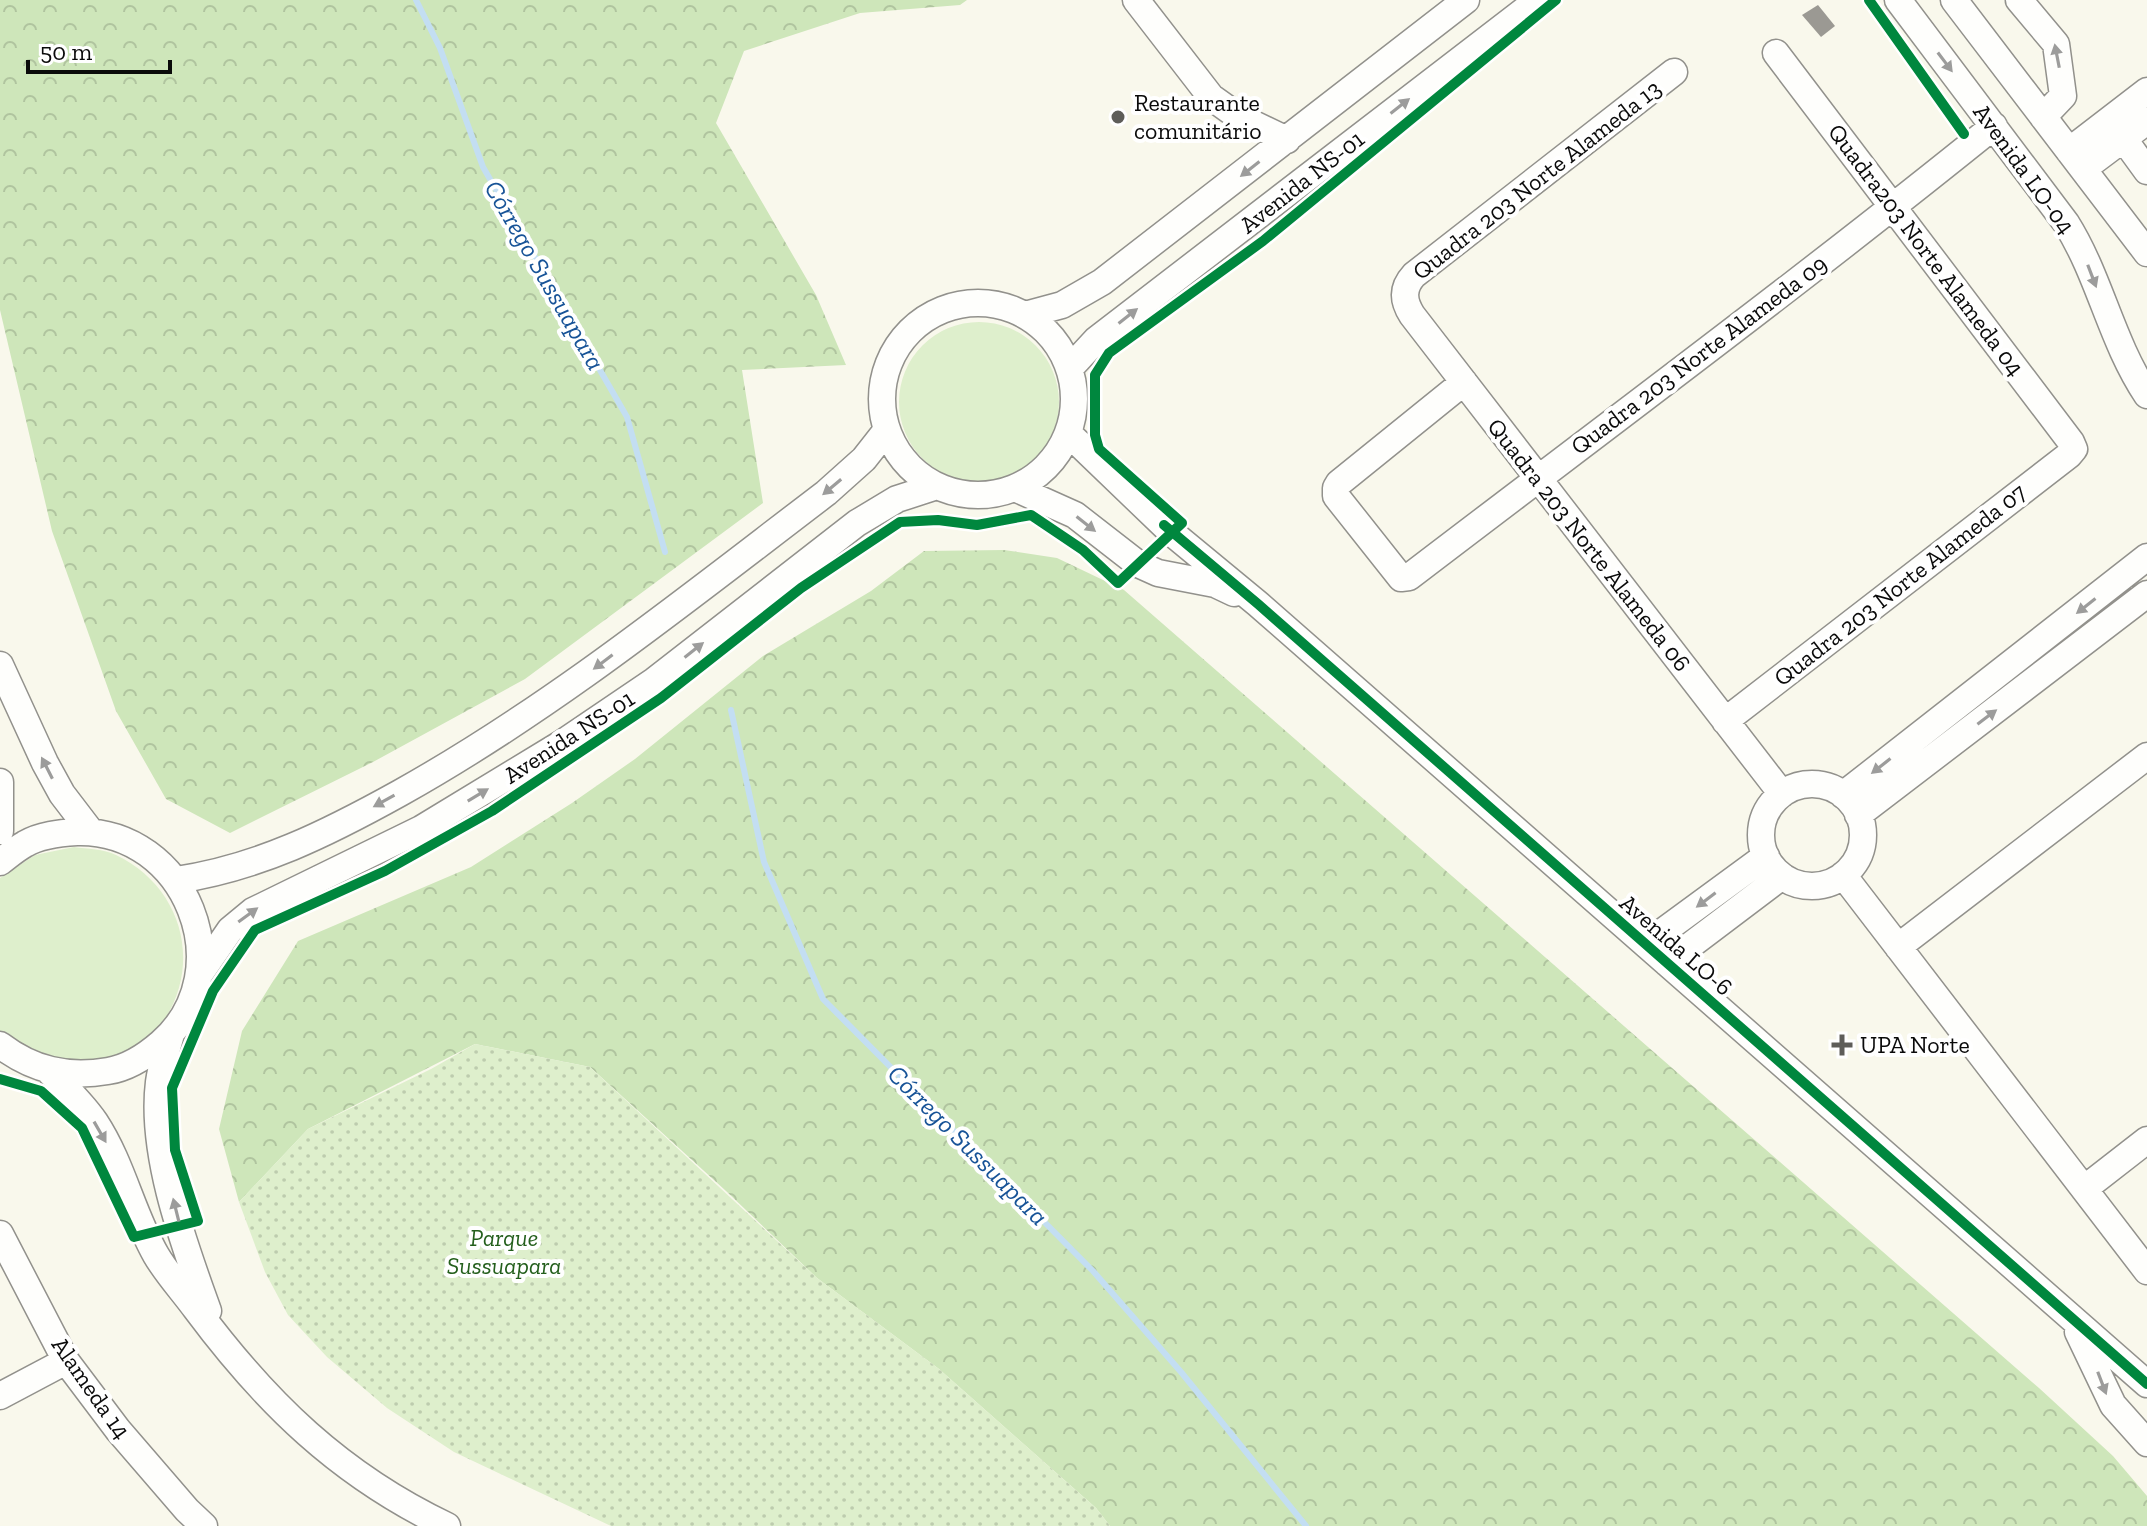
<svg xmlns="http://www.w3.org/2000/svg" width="2147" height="1526" font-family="'Zilla Slab',serif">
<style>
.grass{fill:#deefcc}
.forest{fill:url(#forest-crowns)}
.park{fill:url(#park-dots)}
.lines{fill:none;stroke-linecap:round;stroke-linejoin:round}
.stream{stroke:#c3def2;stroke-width:6}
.building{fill:#9b9993}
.minor-casing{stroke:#92918c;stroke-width:29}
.minor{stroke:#fefefc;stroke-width:26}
.cycleway-casing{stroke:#fff;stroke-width:15}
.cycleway{stroke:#00873e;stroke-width:10}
.oneway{fill:#9c9c9b}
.poi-dot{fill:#5e5d59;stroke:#fff;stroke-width:3}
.labels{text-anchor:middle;stroke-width:8;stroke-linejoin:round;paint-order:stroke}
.poi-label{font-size:24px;fill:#0a0a0a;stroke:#fff;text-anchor:start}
.street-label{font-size:24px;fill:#0a0a0a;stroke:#fff}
.park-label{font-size:24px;font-style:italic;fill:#245f1c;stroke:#fff}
.water-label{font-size:26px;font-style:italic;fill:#175397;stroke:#fff}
</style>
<defs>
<pattern id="forest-crowns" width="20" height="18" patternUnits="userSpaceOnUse" patternTransform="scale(2)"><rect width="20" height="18" fill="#cee6ba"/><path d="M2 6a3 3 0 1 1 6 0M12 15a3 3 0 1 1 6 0" fill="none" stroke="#b0c49f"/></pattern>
<pattern id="park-dots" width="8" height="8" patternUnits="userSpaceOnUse" patternTransform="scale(2)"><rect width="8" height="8" fill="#deefcc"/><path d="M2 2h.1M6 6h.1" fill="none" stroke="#bdccae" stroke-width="1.8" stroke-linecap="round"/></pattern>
</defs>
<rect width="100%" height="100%" fill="#f9f8ec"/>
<path class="grass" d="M899 402a80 80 0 1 1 160 0a80 80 0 1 1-160 0Z
M74,847C87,849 104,849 116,855C179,885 203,958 165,1019C144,1051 95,1070 58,1064C35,1060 16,1046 0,1031V878L35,855Z"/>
<path class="forest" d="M0,0H967L960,5L860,13L744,51L716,123L816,295L846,365L742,370L763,503L525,679L373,762L230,833L166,799L116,711L52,531L0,310Z
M1004,550L1057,558L1124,590L2039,1388L2113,1456L2147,1496V1526H1110L1096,1508L939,1369L817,1278L726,1191L590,1067L475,1044L308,1129L239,1202L219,1129L242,1031L298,941L471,867L572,803L635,759L763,656L871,591L924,551Z"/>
<path class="park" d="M475,1044L590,1067L817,1278L939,1369L1096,1508L1110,1526H611L454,1452L387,1408L327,1357L288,1315L265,1272L239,1202L308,1129L431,1069Z"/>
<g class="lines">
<path class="stream" d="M416,0L440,48L483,167L627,417L665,552
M731,710L764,862L823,999L1093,1271L1181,1372L1306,1526"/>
</g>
<path class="building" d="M1818,5L1835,26L1821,37L1802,15Z"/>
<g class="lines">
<g class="minor-casing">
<path id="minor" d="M1136,0L1211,97L1239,117L1287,140
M1898,0L2066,223C2100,277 2111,341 2147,395
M1954,0L2147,253
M2019,0L2056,44L2063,96L2043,117
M1674,72L1414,275C1402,288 1403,301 1412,315L1782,794
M2131,149L2147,171
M2069,151L2147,91
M2083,169L2147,121
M882 399a96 96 0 1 1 192 0a96 96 0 1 1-192 0Z
M1025,315L1062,305L1102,282L1466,0
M1070,368L1096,340L1538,0
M1464,382L1339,483L1336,488V496L1401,578L1409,577C1604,428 1802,281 1994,126
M1069,434L1172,533L1258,604L2147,1384
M1017,489L1075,515L1138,564L1158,573L1215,584L1234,593
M0,665L45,763L62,794L91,832
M1725,721L2069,455L2074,449L2071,442L1776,53
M0,782V831
M1761 835a51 51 0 1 1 102 0a51 51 0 1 1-102 0Z
M1843,795L2147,557
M1858,815L2147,594
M0,862C8,856 16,849 25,844C40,835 60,833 77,832C186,829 243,971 161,1043C146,1056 128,1068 108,1071C67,1078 33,1070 0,1045
M1843,875L2147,1271
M176,880C258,868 328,833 400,793C552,708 688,598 826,493L864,459L886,431
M1646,944L1766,856
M1898,947L2147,756
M1667,963L1782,876
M199,975L230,930L253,911L421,829L561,744L654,681L857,523L897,499L934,487
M171,1034C167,1049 161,1066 159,1082C150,1154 184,1244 208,1311
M50,1072C66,1088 82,1103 95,1122C122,1163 132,1213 156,1255C167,1274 183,1291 196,1309C266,1403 340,1475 447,1526
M2084,1189L2147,1140
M0,1234L66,1361L118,1430L187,1510L204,1526
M2078,1332L2113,1405L2147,1443
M0,1396L66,1361"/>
</g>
<use href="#minor" class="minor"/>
<g class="cycleway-casing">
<path id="cycleway" d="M1869,0L1964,134
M1164,525L1258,604L2147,1384
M0,1079L41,1091L82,1128L134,1237L198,1221L175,1150L172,1088L213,991L255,930L385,871L492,811L661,698L801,588L900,522L938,520L977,525L1031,515L1083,550L1118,583L1182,523L1099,449L1095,435V375L1109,353L1263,241L1556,0"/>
</g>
<use href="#cycleway" class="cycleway"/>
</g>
<defs><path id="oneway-solid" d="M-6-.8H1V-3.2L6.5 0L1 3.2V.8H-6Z" transform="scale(2)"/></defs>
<g class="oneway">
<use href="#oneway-solid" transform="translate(2057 56) rotate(-101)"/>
<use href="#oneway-solid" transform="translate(1945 62) rotate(53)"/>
<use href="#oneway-solid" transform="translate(1400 106) rotate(-38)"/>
<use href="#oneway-solid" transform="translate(1250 169) rotate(142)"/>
<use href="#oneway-solid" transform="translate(2092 276) rotate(69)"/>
<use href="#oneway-solid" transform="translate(1128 316) rotate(-38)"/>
<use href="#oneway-solid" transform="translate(832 487) rotate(140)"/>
<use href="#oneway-solid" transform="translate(1086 524) rotate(38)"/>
<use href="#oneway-solid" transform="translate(2086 606) rotate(142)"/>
<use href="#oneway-solid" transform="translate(694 650) rotate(-38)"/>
<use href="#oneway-solid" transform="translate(603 662) rotate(143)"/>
<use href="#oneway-solid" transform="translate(1987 717) rotate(-37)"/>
<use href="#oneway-solid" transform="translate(1881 766) rotate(142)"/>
<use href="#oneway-solid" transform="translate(47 768) rotate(-117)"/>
<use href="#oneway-solid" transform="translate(478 795) rotate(-31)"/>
<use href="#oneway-solid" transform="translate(384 801) rotate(151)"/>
<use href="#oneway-solid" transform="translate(1706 900) rotate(143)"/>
<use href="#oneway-solid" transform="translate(248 915) rotate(-36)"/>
<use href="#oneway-solid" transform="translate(100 1132) rotate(60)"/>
<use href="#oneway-solid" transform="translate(176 1210) rotate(-104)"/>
<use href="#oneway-solid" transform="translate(2102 1383) rotate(69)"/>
</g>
<g class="poi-dot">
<circle cx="1118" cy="117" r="8"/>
<path d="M1838 1033h8v8h8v8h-8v8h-8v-8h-8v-8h8z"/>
</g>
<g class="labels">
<g class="poi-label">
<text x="1134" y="111">Restaurante<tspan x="1134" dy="28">comunitário</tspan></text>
<text x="1860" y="1053">UPA Norte</text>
</g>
<g class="street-label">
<text transform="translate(2024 169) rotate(54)" y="8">Avenida LO-04</text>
<text transform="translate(1537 180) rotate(-38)" y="8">Quadra 203 Norte Alameda 13</text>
<text transform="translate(1302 182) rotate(-38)" y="8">Avenida NS-01</text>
<text transform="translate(1926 250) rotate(53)" y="8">Quadra203 Norte Alameda 04</text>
<text transform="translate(1699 355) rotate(-37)" y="8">Quadra 203 Norte Alameda 09</text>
<text transform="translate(1589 545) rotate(52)" y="8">Quadra 203 Norte Alameda 06</text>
<text transform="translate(1900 585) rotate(-38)" y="8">Quadra 203 Norte Alameda 07</text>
<text transform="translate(569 737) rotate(-33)" y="8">Avenida NS-01</text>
<text transform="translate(1676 945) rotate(41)" y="8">Avenida LO-6</text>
<text transform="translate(91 1388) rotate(55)" y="8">Alameda 14</text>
</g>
<g class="park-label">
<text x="504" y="1246">Parque<tspan x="504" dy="28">Sussuapara</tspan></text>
</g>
<g class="water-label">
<text transform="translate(545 275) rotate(60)" y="9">Córrego Sussuapara</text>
<text transform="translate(968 1145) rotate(45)" y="9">Córrego Sussuapara</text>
</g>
</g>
<path d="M28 60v12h142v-12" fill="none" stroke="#0a0a0a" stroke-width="4"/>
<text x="40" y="60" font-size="24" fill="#0a0a0a" stroke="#ffffff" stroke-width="6" paint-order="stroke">50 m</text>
</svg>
